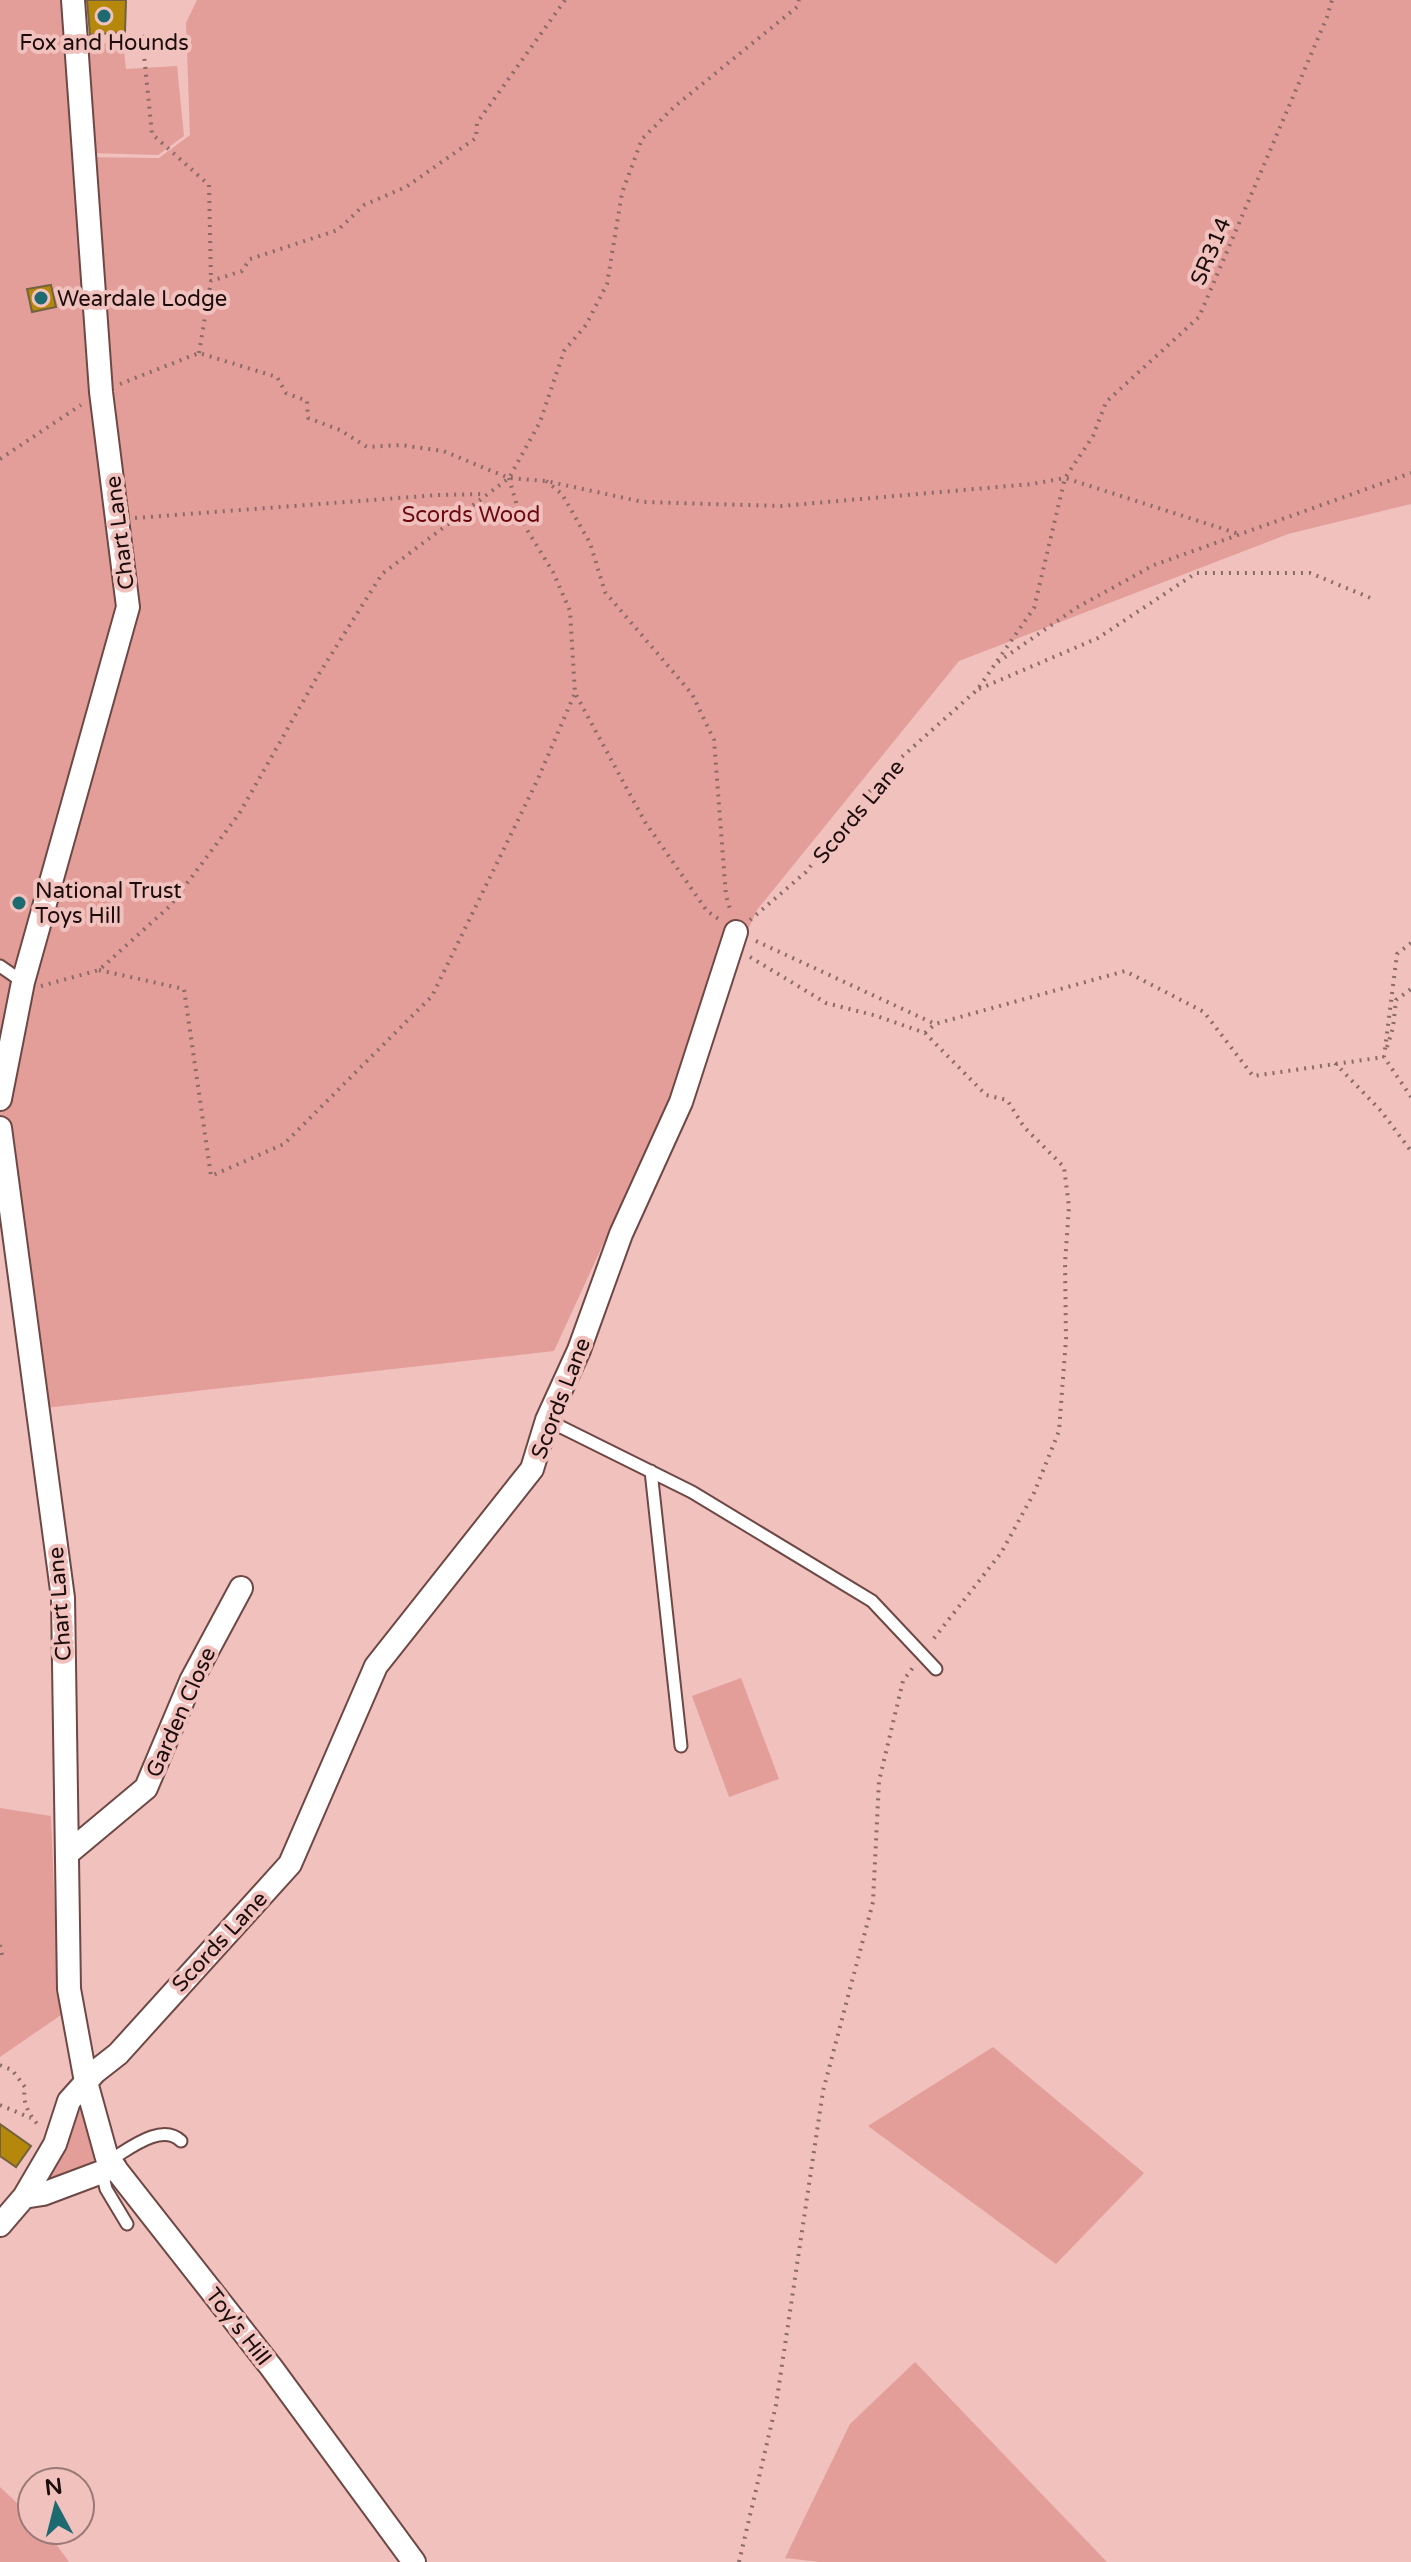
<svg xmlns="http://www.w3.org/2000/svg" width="1411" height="2562" font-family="'Varela Round',sans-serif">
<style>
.green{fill:#e49e99}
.building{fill:#b5880b;stroke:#736240;stroke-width:2}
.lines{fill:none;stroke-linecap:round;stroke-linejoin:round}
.service-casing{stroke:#6e4845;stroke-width:15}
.minor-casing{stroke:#6e4845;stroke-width:26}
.path{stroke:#8a6b68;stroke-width:4;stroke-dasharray:2 6;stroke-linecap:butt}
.service{stroke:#fff;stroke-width:11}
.minor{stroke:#fff;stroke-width:22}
.poi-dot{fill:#1e6a71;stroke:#f0c1bd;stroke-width:3}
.labels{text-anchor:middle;stroke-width:8;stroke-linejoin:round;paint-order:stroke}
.poi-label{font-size:22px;fill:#1c0d0c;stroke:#f0c1bd;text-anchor:start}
.street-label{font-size:22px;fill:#1c0d0c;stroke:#f0c1bd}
.park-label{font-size:22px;fill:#6b0811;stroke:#f0c1bd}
</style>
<rect width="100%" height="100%" fill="#f0c1bd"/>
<path class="green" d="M0,0H73L79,157L159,158L190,135L186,23L197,0H1411V504L1288,534L959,661L757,910L554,1351L45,1408L0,1171Z
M123,42L126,69L177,66L184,136L158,155L89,153L80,45Z
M741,1678L779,1779L729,1797L692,1696Z
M0,1808L51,1816L58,1992L64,2013L0,2057Z
M993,2047L1144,2173L1056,2264L868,2126Z
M82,2106L95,2155L93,2165L42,2180Z
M915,2362L1107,2562H820L785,2558L850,2424Z
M0,2487L32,2517V2530H46L69,2562H0Z"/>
<path class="building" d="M87,0H126L125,32L90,35Z
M51,285L56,307L32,312L27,289Z
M0,2124L31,2146L16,2167L0,2156Z"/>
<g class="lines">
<g class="service-casing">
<path id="service" d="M0,966L23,982
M547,1420L692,1492L872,1601L936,1669
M651,1471L681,1746
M110,2160C128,2150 161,2122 181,2141
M102,2172L106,2189L127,2224"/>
</g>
<g class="minor-casing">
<path id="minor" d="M0,1099L23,982L128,607L101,392L73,0
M0,1128L63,1598L69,1989L86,2082L107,2158L271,2367L414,2562
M67,1854L146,1788L191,1681L241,1588
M24,2197L43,2194L115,2167
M0,2225L24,2197L55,2144L69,2101L95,2072L118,2054L290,1864L376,1666L532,1469L547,1420L579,1350L621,1234L681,1102L736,932"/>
</g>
<path class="path" d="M142,35L152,134L209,185L211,281
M199,353L211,281L242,271L250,259L338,230L364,205L406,187L476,138L477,123L565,0
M120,384L199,353L277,377L286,393L307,401L308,418L340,430L367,447L401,445L443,451L509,478L546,481L643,502L781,506L1032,484L1065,478L1239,534
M0,459L81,405
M509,478L521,520L553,572L570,611L575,693L645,822L707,911L720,920
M546,481L562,494L590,543L605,592L692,694L714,740L726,896L731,912
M135,518L438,495L486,494
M998,662L1076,608L1154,565L1411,473
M979,689L1098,638L1196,573H1310L1373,599
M750,920L806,872L886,771L977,690L1034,608L1065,478L1093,436L1106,402L1199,317L1327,17L1332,0
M756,941L935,1024
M1411,943L1397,954L1384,1057L1411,1097
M750,957L826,1003L877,1016L925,1033L986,1095L1007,1100L1024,1127L1064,1167L1069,1207L1065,1263L1066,1339L1059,1431L1034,1493L1001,1553L931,1642
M99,970L184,989L211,1176L284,1144L432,996L537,781L575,693
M41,986L99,970L170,906L239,814L317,677L382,574L509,478L540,422L564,351L586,325L607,284L622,193L642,139L674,107L797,7L799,0
M925,1033L935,1024L1125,971L1204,1012L1253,1076L1384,1057
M1387,1047L1393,1028L1396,1000L1411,989
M1335,1063L1381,1111L1411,1151
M0,1945L2,1955L0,1960
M0,2065L12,2070L25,2087C22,2103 29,2115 40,2127
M0,2105L31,2118
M739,2562L776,2405L823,2091L873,1902L879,1781L903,1681L914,1666"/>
<use href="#service" class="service"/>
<use href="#minor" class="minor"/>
</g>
<g class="poi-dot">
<circle cx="104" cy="16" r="8"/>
<circle cx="41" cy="298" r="8"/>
<circle cx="19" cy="903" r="8"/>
</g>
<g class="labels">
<g class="poi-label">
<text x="104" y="50" text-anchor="middle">Fox and Hounds</text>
<text x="57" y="306">Weardale Lodge</text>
<text x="35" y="898">National Trust<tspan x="35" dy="25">Toys Hill</tspan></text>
</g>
<g class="street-label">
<text transform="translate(1210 251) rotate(-67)" y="8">SR314</text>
<text transform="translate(119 533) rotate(-97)" y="8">Chart Lane</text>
<text transform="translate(858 811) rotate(-50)" y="8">Scords Lane</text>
<text transform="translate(560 1398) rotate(-69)" y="8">Scords Lane</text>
<text transform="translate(59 1604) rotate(-94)" y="8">Chart Lane</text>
<text transform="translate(180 1712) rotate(-66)" y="8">Garden Close</text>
<text transform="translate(219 1941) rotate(-47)" y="8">Scords Lane</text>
<text transform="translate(239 2326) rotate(52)" y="8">Toy's Hill</text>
</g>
<g class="park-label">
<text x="471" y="522">Scords Wood</text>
</g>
</g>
<g transform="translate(56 2506) rotate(353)"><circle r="38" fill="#f0c1bd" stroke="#9b7976" stroke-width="2"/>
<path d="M0-6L14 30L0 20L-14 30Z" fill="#1e6a71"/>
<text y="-12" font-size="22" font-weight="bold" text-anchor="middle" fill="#1c0d0c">N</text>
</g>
</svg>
